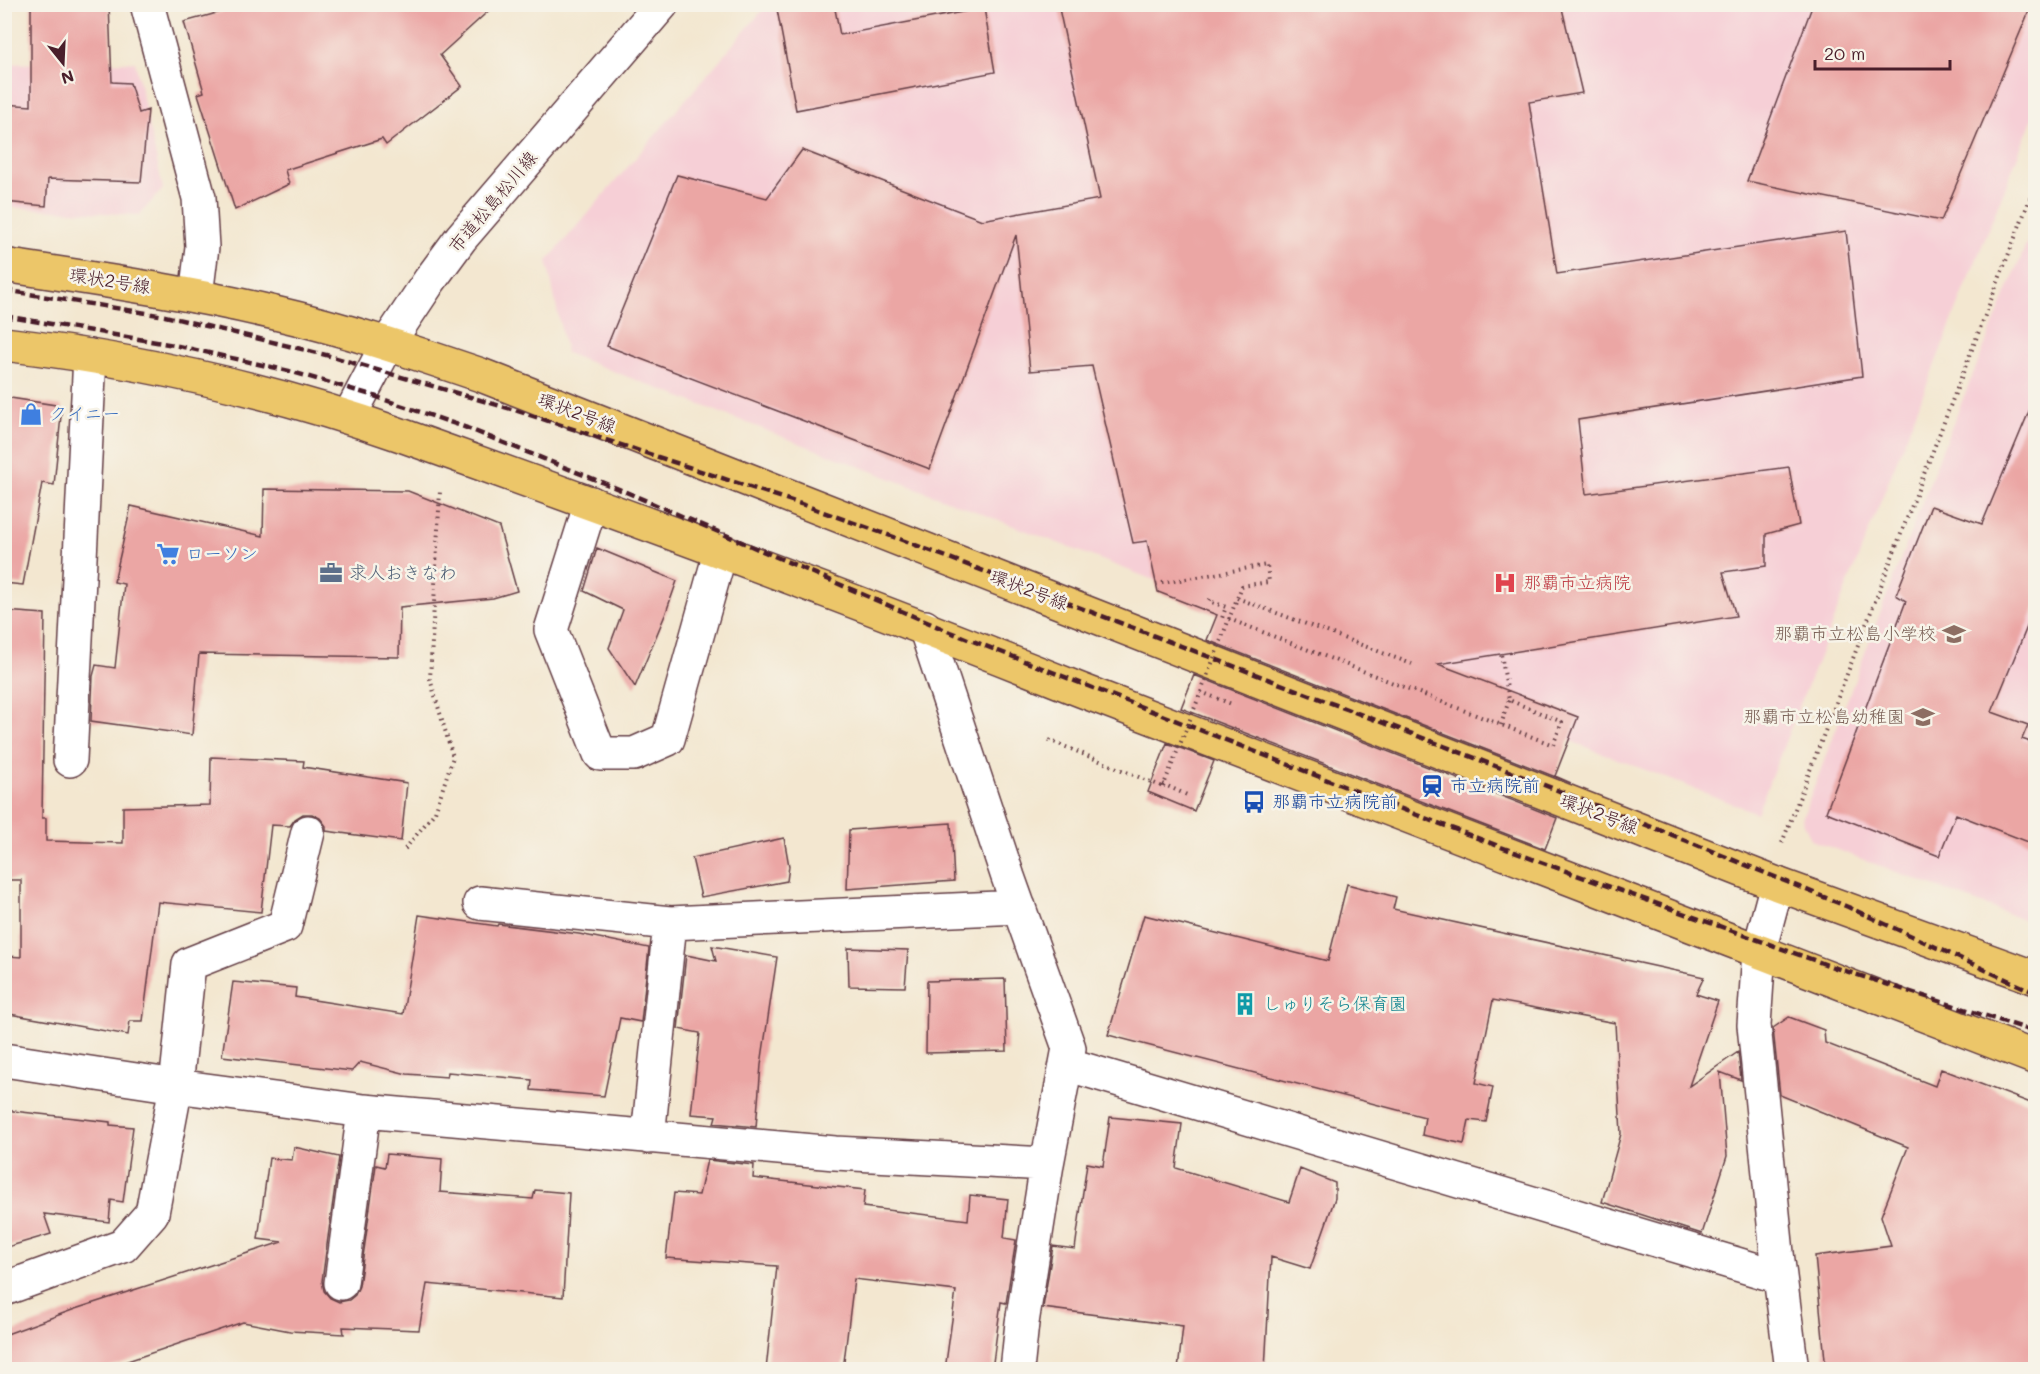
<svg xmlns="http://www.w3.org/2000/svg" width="2040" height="1374" font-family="Mali,'Klee One',sans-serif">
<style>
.built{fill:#f6cfd6}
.building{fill:#eba6a4}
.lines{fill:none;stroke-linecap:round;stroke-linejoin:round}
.minor-casing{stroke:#633d44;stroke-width:36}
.major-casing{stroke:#633d44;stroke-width:36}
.path{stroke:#633d44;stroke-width:4;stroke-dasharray:1.5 4.5;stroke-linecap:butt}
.minor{stroke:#fff;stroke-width:33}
.major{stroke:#ecc669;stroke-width:33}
.rail{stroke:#4a1f2b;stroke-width:4.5;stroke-dasharray:9 4.5;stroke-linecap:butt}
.path-bridge{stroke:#633d44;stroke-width:4;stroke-dasharray:1.5 4.5;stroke-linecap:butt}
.labels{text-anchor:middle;stroke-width:5;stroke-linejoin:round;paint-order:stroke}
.street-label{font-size:18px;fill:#4a1f2b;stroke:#f7f3e8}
.shop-label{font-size:18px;fill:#366cbe;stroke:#f7f3e8;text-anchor:start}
.service-label{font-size:18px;fill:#4e5e75;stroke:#f7f3e8;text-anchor:start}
.health-label{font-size:18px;fill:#be3a42;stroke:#f7f3e8;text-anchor:start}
.education-label{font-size:18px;fill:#785e54;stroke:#f7f3e8;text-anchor:end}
.transit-label{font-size:18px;fill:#164399;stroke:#f7f3e8;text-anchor:start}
.culture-label{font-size:18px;fill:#0d838f;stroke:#f7f3e8;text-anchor:start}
</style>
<rect width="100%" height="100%" fill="#f7f3e8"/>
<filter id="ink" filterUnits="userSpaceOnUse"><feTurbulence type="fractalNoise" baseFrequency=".0167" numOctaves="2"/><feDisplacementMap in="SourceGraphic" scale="12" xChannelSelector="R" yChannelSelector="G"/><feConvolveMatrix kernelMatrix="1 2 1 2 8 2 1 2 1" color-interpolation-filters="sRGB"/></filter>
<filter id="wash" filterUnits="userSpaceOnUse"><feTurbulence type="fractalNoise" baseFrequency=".008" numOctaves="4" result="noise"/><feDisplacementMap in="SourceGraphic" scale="24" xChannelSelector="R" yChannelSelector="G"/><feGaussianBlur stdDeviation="1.35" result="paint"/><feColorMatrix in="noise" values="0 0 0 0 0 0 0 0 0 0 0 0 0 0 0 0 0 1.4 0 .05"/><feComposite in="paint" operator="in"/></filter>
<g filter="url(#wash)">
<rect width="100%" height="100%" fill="#f3e7d0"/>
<path class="built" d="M767,5H2035V112L1757,813L566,353L547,261Z
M135,62L163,189L139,215L5,207L4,64Z
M2035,223V924L1811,840L1802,819L1942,450Z"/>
<g id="blocks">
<path class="building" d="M31,4H109L112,82L130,83L139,113L148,110L141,182L48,179L46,206L4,202V104L31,106Z
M250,4H496L440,55L462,86L386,145L382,139L285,170L289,184L235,210L198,94L204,92L184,22Z
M776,4H834L840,35L984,8L995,72L796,110Z
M1058,4H1561L1582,93L1529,102L1557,274L1846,231L1862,376L1578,420L1586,494L1789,467L1799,525L1766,534V566L1723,572L1736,616L1438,664L1578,717L1555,776L1571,783L1207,640L1217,615L1158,592L1147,541L1133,543L1092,366L1030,371L1016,235L930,469L607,346L677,175L767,198L802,150L982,220L1100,199Z
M1813,4H2032L1941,221L1747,181Z
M4,397L62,406L54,485L42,483L23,585L4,583Z
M2035,397L2036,605L1992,712L2028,725L2022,739L2036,744V845L1956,814L1939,856L1826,812L1906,601L1896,595L1931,506L1982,524Z
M264,489L408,491L499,527L517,591L493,598L400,607L399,657L199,654L192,735L91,721L93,676L96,665L115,668L124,584L114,582L131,506L263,536Z
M597,548L677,581L665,615L635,687L609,648L623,610L584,591Z
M4,611L45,614L42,818H46V841L123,843V807L210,805L211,757L304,761L303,767L407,783L401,841L326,831V826L320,818L312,814H303L295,819L290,826L271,825L261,912L158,902L143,1021H130L128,1035L4,1013V985L8,956L21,957V880H4Z
M1194,675L1557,818L1545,849L1181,708Z
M1167,743L1214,761L1194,811L1148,792Z
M951,823L954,881L847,889L849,830Z
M784,838L789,866L787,881L701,897L692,858Z
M1347,884L1396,897L1393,909L1704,977L1696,994L1718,1001L1689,1086L1738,1052L1741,1080L1720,1072L1727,1156L1702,1234L1602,1202L1621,1134L1615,1023L1493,1000L1476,1083L1493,1087L1486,1122L1469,1120L1464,1144L1422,1135L1425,1117L1108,1035L1144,915L1328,961Z
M419,915L497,926L498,924L579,934L649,948L641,1022L620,1018L604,1096L531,1090L532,1080L448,1072L447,1077L407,1074L360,1062L352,1071L222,1056L233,982L296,988L295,997L403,1014Z
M712,946L777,957L761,1065L756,1127L714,1123L716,1116L691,1114L700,1033L678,1029L686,955L716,961Z
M848,948L908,950L905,987L849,986Z
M1005,979L1007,1051L926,1053L927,981Z
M1789,1017L1824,1030L1825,1043L1935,1086L1941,1069L2036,1105V1370H1826L1815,1256L1891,1246L1881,1216L1908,1147L1780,1095L1773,1028Z
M4,1110L110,1122V1125L133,1127L123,1202L111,1200L109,1222L44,1214L51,1234L4,1248Z
M1110,1117L1182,1124L1176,1168L1289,1202L1300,1169L1335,1183V1198L1310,1269L1271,1257L1265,1370H1178L1183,1326L1043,1308L1053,1246L1075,1249L1087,1163L1103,1166Z
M294,1147L339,1157L322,1281L324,1291L330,1298L339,1302L349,1300L355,1295L359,1286L376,1165L385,1167L387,1154L442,1159L440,1192L533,1199L535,1190L569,1193L563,1297L427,1284L419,1330L343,1327L344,1334L290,1331L243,1322L101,1370H4V1335L75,1309L282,1242L258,1239L269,1158L292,1160Z
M707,1160L754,1165L753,1178L865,1190L863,1207L968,1220L970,1195L1008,1199L1004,1238L1016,1240L1006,1303L1001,1302L992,1370H945L956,1291L854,1279L843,1370H766L777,1266L666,1258L674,1193L699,1195Z"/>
</g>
</g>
<g filter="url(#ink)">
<use href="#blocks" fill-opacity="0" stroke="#633d44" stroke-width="1.5"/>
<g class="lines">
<g class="minor-casing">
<path id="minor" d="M147,4L199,198L202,247L196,296
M349,417L388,343L430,280L461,238L662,4
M591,503L551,630L600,754H634L668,739L721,550
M925,627L1008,877L1069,1048L1047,1164L1022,1323L1017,1370
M70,760L90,356
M1777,884L1759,951L1754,1025L1777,1253L1792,1370
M480,903L670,923
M4,1060L176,1086L364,1111L835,1153L1047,1164
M1066,1064L1780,1277
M648,1137L670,923L1019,907
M341,1283L364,1111
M4,1289L123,1246L152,1213L176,1086L189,964L285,926L308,832"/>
</g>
<g class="major-casing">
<path id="major" d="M4,265C95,279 185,292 275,313C345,329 413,352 481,375L1777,884L2036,978
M4,344C139,360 273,390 401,435C628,516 854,599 1078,689L2036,1058"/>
</g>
<path class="path" d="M1156,584L1267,565L1269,582L1242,586L1229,619
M1237,598L1412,664
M1210,599L1209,601L1226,607L1221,621
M1501,725L1509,700
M1049,740L1163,787
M1163,784L1187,795
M1782,843L2036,183
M405,849L435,812L453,757L430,679L440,491"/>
<use href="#minor" class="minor"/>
<use href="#major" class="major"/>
<path class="rail" d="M4,290L165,316L326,355L518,411L801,504L902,540L1444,746L1680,838L1848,907L2036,993
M4,316L174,345L289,371L368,394L467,428L626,492L950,632L1417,815L1535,860L1833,967L2036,1032"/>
<path class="path-bridge" d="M1201,692L1229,619L1553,745L1562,722L1509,700L1501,654
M1163,787L1201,692L1234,705"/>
</g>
</g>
<defs>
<g id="shop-bare" transform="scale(1.8)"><path d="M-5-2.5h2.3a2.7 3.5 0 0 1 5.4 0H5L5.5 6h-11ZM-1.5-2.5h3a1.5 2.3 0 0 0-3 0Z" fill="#3f7fe0" stroke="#f7f3e8" stroke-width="2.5" paint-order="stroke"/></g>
<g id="supermarket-bare" transform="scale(1.8)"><path d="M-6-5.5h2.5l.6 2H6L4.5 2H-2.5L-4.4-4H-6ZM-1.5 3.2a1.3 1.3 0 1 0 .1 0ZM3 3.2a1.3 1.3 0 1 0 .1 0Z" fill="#3f7fe0" stroke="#f7f3e8" stroke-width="2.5" paint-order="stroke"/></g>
<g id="office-bare" transform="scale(1.8)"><path d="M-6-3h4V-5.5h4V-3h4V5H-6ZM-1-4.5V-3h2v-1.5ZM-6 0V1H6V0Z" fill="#5c6f8a" stroke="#f7f3e8" stroke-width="2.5" paint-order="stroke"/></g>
<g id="hospital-bare" transform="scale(1.8)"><path d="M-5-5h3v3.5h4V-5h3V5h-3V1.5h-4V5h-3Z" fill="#e0444e" stroke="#f7f3e8" stroke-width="2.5" paint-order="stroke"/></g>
<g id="school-bare" transform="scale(1.8)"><path d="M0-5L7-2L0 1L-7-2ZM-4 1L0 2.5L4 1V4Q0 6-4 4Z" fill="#8d6e63" stroke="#f7f3e8" stroke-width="2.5" paint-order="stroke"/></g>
<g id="station-bare" transform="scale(1.8)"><path d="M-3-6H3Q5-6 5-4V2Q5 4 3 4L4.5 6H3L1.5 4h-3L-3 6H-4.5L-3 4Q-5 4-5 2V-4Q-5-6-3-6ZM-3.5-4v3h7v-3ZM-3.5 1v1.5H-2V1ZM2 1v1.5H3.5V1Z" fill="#1a4fb4" stroke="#f7f3e8" stroke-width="2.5" paint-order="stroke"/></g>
<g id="bus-bare" transform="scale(1.8)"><path d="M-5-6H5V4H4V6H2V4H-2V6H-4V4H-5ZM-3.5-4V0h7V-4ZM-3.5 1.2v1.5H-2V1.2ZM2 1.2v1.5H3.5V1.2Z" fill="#1a4fb4" stroke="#f7f3e8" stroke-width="2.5" paint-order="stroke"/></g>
<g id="building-bare" transform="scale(1.8)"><path d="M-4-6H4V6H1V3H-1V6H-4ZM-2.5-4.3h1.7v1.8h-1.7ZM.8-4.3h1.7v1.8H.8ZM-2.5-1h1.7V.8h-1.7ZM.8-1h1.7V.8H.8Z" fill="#0f9aa8" stroke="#f7f3e8" stroke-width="2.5" paint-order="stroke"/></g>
</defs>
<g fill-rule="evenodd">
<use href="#shop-bare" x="31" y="414"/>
<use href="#supermarket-bare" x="168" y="554"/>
<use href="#office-bare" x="331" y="573"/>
<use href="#hospital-bare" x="1505" y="583"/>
<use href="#school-bare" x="1954" y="634"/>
<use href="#school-bare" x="1923" y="717"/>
<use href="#station-bare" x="1432" y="786"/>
<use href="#bus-bare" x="1254" y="802"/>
<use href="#building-bare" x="1245" y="1004"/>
</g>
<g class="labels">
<g class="street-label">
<text transform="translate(493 202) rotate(-50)" y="6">市道松島松川線</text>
<text transform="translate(110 281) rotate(9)" y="6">環状2号線</text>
<text transform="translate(577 413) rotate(21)" y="6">環状2号線</text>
<text transform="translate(1029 590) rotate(21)" y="6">環状2号線</text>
<text transform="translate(1599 814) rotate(21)" y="6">環状2号線</text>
</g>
<g class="shop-label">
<text x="49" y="420">クイニー</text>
<text x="186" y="560">ローソン</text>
</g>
<g class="service-label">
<text x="349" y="579">求人おきなわ</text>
</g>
<g class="health-label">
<text x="1523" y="589">那覇市立病院</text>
</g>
<g class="education-label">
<text x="1936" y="640">那覇市立松島小学校</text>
<text x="1905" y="723">那覇市立松島幼稚園</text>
</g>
<g class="transit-label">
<text x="1450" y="792">市立病院前</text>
<text x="1272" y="808">那覇市立病院前</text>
</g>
<g class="culture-label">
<text x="1263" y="1010">しゅりそら保育園</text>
</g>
</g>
<rect width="2040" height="1374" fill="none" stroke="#f7f3e8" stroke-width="24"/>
<g transform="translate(63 63) rotate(162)" stroke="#f7f3e8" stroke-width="4.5" paint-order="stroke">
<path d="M0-4.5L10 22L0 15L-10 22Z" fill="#4a1f2b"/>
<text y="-9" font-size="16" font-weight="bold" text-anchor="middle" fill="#4a1f2b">N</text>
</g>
<path d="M1815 60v9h135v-9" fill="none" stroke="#4a1f2b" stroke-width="3"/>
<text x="1824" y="60" font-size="18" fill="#4a1f2b" stroke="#f7f3e8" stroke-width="4.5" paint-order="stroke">20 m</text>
</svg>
